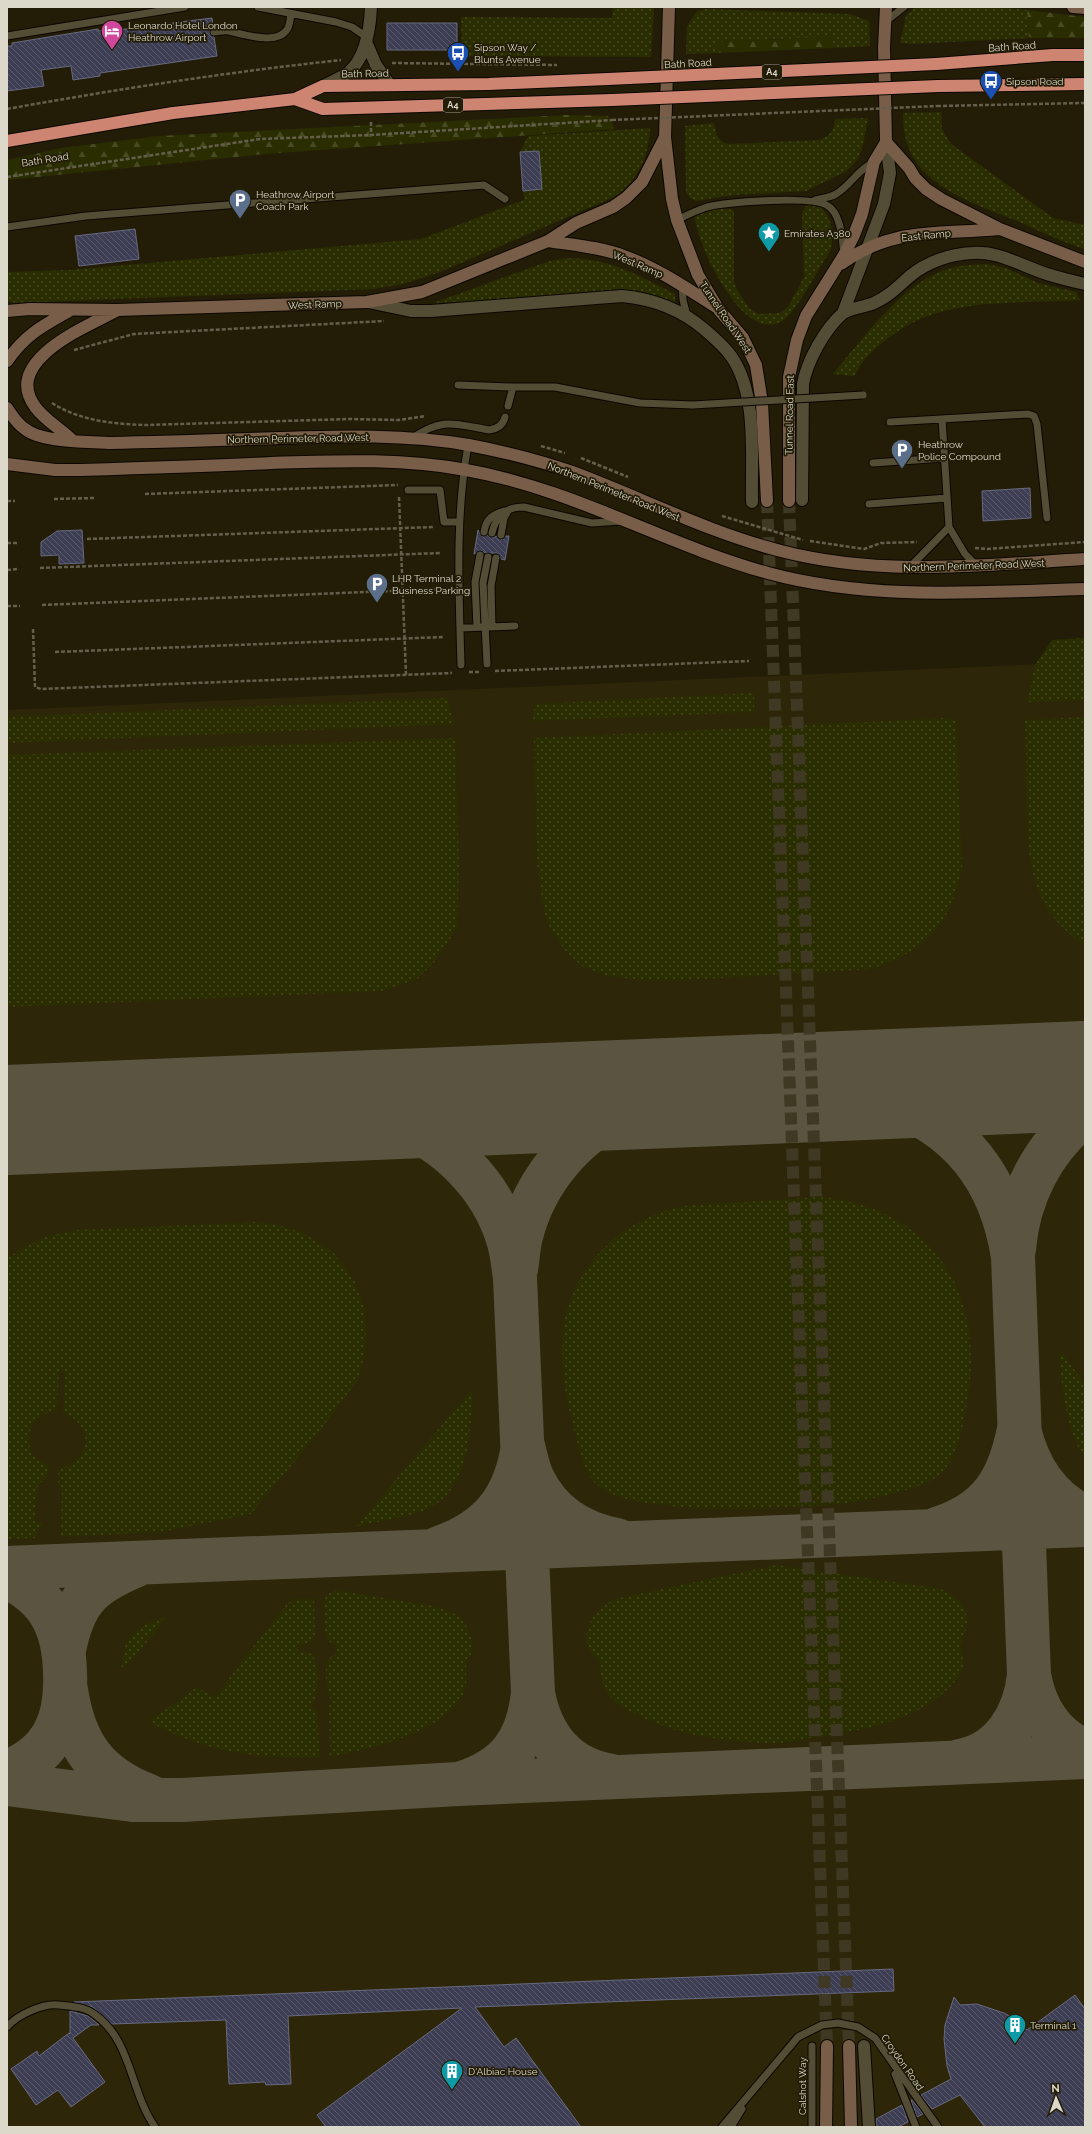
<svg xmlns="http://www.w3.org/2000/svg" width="1092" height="2134" font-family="Raleway,sans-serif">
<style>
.built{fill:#2d2608}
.grass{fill:url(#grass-dots)}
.forest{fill:url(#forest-firs)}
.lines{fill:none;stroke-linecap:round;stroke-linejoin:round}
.taxiway{stroke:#5a5441;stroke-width:44}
.runway{stroke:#5a5441;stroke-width:110}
.building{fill:url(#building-back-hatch);stroke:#676980}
.secondary-tunnel{stroke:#3f3924;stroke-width:12;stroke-dasharray:12 6;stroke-linecap:butt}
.lane-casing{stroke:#0c0700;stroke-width:9}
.street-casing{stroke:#0c0700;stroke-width:14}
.secondary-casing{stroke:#0c0700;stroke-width:14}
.highway-casing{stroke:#0c0700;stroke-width:14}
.path{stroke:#645f4c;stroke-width:2.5;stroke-dasharray:4 2;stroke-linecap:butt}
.lane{stroke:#534d36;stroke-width:7}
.street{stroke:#534d36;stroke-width:12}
.secondary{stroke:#785e48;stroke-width:12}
.highway{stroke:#cd8572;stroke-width:12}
.lane-bridge-casing{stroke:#0c0700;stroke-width:9;stroke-linecap:butt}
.highway-bridge-casing{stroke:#0c0700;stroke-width:14;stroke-linecap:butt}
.path-bridge{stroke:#645f4c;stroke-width:2.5;stroke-dasharray:4 2;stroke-linecap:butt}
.lane-bridge{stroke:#534d36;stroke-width:7}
.highway-bridge{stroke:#cd8572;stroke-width:12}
.labels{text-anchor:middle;stroke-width:3.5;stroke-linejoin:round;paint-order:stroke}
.shield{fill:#231d07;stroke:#a4a190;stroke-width:1}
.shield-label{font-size:9px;font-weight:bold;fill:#dcd9cb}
.poi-label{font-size:10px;fill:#dcd9cb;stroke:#231d07;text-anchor:start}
.street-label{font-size:10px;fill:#dcd9cb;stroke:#231d07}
</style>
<defs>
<pattern id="grass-dots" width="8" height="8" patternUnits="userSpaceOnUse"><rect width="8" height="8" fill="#292d00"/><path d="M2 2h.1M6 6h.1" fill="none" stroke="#474b24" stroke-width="1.8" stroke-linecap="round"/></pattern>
<pattern id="forest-firs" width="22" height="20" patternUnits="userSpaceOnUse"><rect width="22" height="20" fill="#292d00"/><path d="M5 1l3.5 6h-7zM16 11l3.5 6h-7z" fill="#474b24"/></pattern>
<pattern id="building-back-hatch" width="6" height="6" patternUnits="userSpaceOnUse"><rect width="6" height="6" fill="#3d3e54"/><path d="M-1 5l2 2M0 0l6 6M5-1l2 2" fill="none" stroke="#58596b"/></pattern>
</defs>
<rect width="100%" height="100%" fill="#231d07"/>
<path class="built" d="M1085,662V2127H7V710Z"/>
<path class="grass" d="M613,7H654L651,57L462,56L461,17L612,18Z
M915,7H1000L1027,10L1029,38L913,44L900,43L906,16Z
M706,9L850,14L869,21L870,46L832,48L831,37L716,42V53L686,54L687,26L697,11Z
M941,112L942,129L951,144L1053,218L1085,225V249C1061,242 1038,230 1015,220C964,199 901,181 903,113Z
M868,118L863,145L858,159L847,171L806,191L732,195L696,201L690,198L686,192L685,126L714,123C716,134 717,141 729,144L819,140C830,136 834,131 835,119Z
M650,128C649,158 637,182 612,198L440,272L403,284L374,289L16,303L7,301V272L70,270L421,239L524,200L523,191L542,189L539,151L520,152L528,136Z
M809,205L821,207C832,218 834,234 831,249C821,265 797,310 784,320C749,344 712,270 703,246C699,237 697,227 694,217C700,210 725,206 734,211V281L737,290L750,309L758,314L780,313L788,307L804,277L802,214L805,207Z
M568,258C612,259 637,275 675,294V304L573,296L433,303L550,261Z
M987,264L1006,268L1038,283L1076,292L1080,300C1035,303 976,300 934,314C910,321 885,338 868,356C862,361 858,370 854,376L833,374C862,340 897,290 939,272C954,265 971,265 987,264Z
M1085,638V700L1027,702L1035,665L1052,640Z
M754,693V712L533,721L535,704Z
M447,698L454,724L7,743V717Z
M1085,717V945C1030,909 1028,863 1027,803C1026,775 1026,747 1025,720Z
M948,718L956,721L962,868L953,901L941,924L920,945L901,957L872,969L687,980H640L607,976L582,966L565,951L551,930L544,911L537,863L534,738Z
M455,738L459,865L457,928L435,961L417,979L381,991L7,1007V755Z
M819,1197C936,1207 988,1298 966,1408C961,1432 958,1459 938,1476C922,1490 854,1503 831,1505C772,1507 714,1513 656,1504C637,1502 618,1499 601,1488C582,1476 580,1449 574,1429C565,1394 558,1355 565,1318C577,1261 627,1217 683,1206Z
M258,1222L279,1225L305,1234L334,1253L354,1280L364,1308L366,1332L364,1357L357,1381L318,1433L251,1514L161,1532L61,1537L62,1487L58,1486V1470C77,1464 95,1445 80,1425C76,1419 68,1417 63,1411L65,1371H59L57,1410C31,1417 25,1430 32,1455L49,1467L48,1475L38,1486L34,1521L43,1523L35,1538L7,1539V1259L22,1248L48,1236L78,1230Z
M1059,1349L1085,1384V1458C1064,1426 1062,1386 1059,1349Z
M473,1388C471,1429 470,1494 423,1511C402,1518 379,1521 357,1526Z
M776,1565L937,1588C956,1594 969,1605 967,1626C966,1633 962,1638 961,1644C960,1653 967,1664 959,1676C929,1718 870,1729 822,1736C804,1739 784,1744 765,1743C723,1741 677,1735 639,1716C630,1711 615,1704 609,1696C602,1685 600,1673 599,1661C573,1639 591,1612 615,1599Z
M335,1590L439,1607L461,1617C467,1627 475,1639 472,1651C471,1656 466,1660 466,1665C465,1674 468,1683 464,1692C445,1734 370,1748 330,1757L329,1707L331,1701C327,1693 323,1666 329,1659C331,1656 335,1654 337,1653V1646L330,1642L325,1635L324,1601L327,1595Z
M296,1599H314L315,1634L311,1642L298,1645V1651L312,1654C321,1669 319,1694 310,1709H317L320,1757C256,1759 211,1753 153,1724L151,1717L158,1715L197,1687L215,1698L245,1657L288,1603Z
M167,1617L129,1663L122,1668C123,1634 137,1626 167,1617Z"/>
<path class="forest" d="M1027,10L1085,17V38H1029Z
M832,37V48L716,53V42Z
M566,115L608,116L615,129L265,154L7,180V160L62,148L158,136Z"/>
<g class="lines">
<path class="taxiway" d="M837,1086C851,1090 867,1093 881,1098C959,1124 1001,1178 1013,1257L1029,1675C1035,1709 1052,1737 1085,1751
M322,1107C346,1110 370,1112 393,1121C446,1139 492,1185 508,1239C512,1251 513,1265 515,1278L533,1693C528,1740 509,1768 462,1783
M7,1142L66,1127L138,1114
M1014,1249C1018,1197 1043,1147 1085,1115
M516,1269C518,1259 518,1247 521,1236C535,1180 576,1131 630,1109C647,1102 665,1098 683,1092
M937,1529C990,1512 1009,1481 1019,1429C1028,1468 1048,1500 1085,1517
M439,1548C490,1531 515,1499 523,1446C526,1457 528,1469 533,1479C549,1513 580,1533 617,1540
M7,1568L1085,1525
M7,1577C50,1597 64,1628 65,1673C67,1720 53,1754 7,1772
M64,1650C74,1599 91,1584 137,1565
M66,1690C74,1744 96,1776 149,1796
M533,1693C541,1737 565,1769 612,1776
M960,1761C1003,1754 1025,1714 1029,1675
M7,1784L133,1800H182L458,1784L1085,1757"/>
<path class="runway" d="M7,1120L1085,1076"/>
</g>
<path class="building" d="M212,18L213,27L209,33L214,37L217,56L100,73V76L73,80L71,66L41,70L44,86L7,91V46H12V43L98,29V31L110,29V31Z
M387,23H457V50H387Z
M539,151L542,189L523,191L520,152Z
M135,229L139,259L79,266L75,236Z
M1030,488L1031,518L983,521L982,491Z
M82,530L84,563L59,564V555L41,556V542L57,531Z
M478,530L483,537L488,535L493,538L496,536L501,540L506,536H509L505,560L501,559L497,553H485L481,550L474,554Z
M893,1969L894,1991L475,2007L504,2047L516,2038L581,2127H326L317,2115L462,2008L288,2016L291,2084L266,2085L265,2082L229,2084L226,2020L112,2024L93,2007L74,2002Z
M1075,1995L1085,2009V2127H985L960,2095L932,2109L921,2095L951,2079L947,2066L944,2039L945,2025L954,1997L960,2005L977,2004L1004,2013L1015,2019L1027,2030Z
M70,2011L88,2016L99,2025H91L73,2038L105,2082L71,2107L58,2090L36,2105L11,2069L37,2051L39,2056L69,2033L70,2034Z
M911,2100H912L923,2114L917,2117Z
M902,2105L908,2122L898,2127H876V2119Z"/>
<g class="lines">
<path class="secondary-tunnel" d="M767,501L827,2046
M789,501L849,2046"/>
<g class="lane-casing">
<path id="lane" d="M258,7L336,22L352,27L368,38
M885,22L904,7
M214,32C219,32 224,30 229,31C243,34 275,45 286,31C290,27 290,19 291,14
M7,36L185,7
M815,200C821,198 830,198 836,194C851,185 858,169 874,162
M677,220C687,215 697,210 707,207C728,202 813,195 828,206C841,214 842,239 844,254
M7,227L86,216L484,185L505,199
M682,285L683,300L687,316
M458,385L513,387L508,406
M513,387H555L640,403L693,405
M942,419L949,527L965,554L977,566
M890,422L1028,414L1034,416L1037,424L1047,518
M412,438C443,417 454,424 489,430C497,429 503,426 505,417
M873,463L944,458
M408,490H440L444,522H459
M869,504L947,498
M484,532C486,519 492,515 504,511
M492,533C496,515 506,507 524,507L592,523L621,521
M501,535L504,518L508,511
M910,567L949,527
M477,627L475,582L480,555
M492,627L491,586L496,558
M460,628L515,626
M487,664L483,583L488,557
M461,665C459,591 455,518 468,445
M7,2027C17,2015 43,2003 59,2005C70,2006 85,2007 94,2014C132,2040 130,2092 155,2127
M895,2074L916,2127
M722,2127L798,2037L822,2025L838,2023L858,2027L875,2038L938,2127
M731,2127L742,2109
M812,2127V2046"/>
</g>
<g class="street-casing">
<path id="street" d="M367,44L376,65L389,84
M323,86C331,82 341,78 348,73C366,58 370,29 371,7
M368,302L411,311H431L622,296C654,299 681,309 705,330C714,338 724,346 731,356C758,394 751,457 752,502
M843,313L884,204L890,173L886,142
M802,500L803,384C807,361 825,329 842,314C849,308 865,307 874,303C888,297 899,286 910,276C927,262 950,254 972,253C1000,251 1021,266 1047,274C1059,278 1072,281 1085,284
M864,2046L869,2127"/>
</g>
<g class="secondary-casing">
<path id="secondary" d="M669,7L665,137L672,199L677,220L698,275L719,310L743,338L756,365L762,403L767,501
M1073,7L1085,8
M886,142L909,168L915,178L926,189L941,199L1000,229L1085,262
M548,241C573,245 600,247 624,256C657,268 686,288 716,307
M841,264C893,226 940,235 999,229
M7,311L30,309L117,310L367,302L422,292L548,241L576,223L613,207L626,198L642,182L665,137
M7,361C25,335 42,326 69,311
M7,408C13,417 19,426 28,431C45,442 89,442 109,443C166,442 222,440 279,438C342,436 406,434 469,445C505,452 541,461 575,473C644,499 710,533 781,551C881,577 983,565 1085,559
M72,440C61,429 46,421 36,408C0,361 86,327 116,311
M7,464L55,470H80C144,468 207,466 271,463C336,461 401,458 466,470C574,489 663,544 768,573C871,601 979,592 1085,589
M789,501V377L797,340L806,316L844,255L854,235L862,214L874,162L886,142L884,47L886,7
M849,2046L851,2127
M826,2127L827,2046"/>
</g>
<g class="highway-casing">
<path id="highway" d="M936,64L1053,55H1085
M938,86L1085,84
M295,99L323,109L612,100
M7,141L173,113L295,99L323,86L489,84L608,79"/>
</g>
<path class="path" d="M392,63L557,65
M937,106L1085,103
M7,109C118,89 229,72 341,60
M371,122V135
M7,177L260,139L371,135L612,120
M74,350L134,334L384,321
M52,403C80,421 114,424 146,425L350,419L399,420L426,416
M541,446L565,453
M581,458L628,477
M145,494L398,485
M399,497L406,675
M54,499L94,498
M7,501H15
M722,516L803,540
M87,539L434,527
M810,541L864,549L881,543L917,542
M7,543H17
M975,548L987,549L1085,542
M40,568L440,553
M7,570L18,569
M42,605L441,589
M7,606H20
M33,629L35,687L41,689L452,673
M55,652L443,637
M495,671L749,661
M469,672H480"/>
<use href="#lane" class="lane"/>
<use href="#street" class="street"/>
<use href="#secondary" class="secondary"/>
<use href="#highway" class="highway"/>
<g class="lane-bridge-casing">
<path id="lane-bridge" d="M693,405L863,395"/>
</g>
<g class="highway-bridge-casing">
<path id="highway-bridge" d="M608,79L936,64
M612,100L938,86"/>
</g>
<path class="path-bridge" d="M612,120L937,106"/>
<use href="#lane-bridge" class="lane-bridge"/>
<use href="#highway-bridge" class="highway-bridge"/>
</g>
<defs>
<g id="hotel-pin" transform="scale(1.15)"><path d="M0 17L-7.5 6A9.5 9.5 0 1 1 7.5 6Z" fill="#d1479c" stroke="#231d07"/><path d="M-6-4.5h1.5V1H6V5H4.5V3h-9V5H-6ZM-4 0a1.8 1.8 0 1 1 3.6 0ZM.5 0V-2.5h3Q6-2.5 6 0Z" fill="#fff"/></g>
<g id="bus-pin" transform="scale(1.15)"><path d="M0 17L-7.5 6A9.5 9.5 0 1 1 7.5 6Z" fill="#1a4fb4" stroke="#231d07"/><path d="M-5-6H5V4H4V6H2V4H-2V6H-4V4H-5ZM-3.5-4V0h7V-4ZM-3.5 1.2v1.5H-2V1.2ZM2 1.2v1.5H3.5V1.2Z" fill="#fff"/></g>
<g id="parking-pin" transform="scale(1.15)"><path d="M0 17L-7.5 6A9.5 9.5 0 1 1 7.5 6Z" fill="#5c6f8a" stroke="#231d07"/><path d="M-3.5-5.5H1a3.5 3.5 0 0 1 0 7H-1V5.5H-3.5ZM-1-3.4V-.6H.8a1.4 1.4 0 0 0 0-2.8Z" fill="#fff"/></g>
<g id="sight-pin" transform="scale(1.15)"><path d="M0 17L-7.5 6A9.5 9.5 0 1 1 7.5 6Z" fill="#0f9aa8" stroke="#231d07"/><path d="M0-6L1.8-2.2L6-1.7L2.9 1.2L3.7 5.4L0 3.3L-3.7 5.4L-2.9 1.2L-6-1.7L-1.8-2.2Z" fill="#fff"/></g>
<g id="building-pin" transform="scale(1.15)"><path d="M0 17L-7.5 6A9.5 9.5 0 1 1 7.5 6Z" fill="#0f9aa8" stroke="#231d07"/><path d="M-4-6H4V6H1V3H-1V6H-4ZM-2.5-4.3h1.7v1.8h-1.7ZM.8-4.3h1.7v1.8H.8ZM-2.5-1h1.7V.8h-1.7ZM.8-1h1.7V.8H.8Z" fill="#fff"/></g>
</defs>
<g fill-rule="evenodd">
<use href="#hotel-pin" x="112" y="31"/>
<use href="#bus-pin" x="458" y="53"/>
<use href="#bus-pin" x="991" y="81"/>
<use href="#parking-pin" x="240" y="200"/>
<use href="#sight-pin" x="769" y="233"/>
<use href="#parking-pin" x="902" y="450"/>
<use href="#parking-pin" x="377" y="584"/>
<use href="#building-pin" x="1015" y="2025"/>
<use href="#building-pin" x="452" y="2071"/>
</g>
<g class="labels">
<g class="shield">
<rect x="762" y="65" width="20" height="14" rx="3"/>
<rect x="443" y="98" width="20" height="14" rx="3"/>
</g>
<g class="shield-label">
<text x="772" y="75">A4</text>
<text x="453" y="108">A4</text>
</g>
<g class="poi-label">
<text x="128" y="29">Leonardo Hotel London<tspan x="128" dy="12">Heathrow Airport</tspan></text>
<text x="474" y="51">Sipson Way /<tspan x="474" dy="12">Blunts Avenue</tspan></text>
<text x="1006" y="85">Sipson Road</text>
<text x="256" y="198">Heathrow Airport<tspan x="256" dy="12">Coach Park</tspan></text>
<text x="784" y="237">Emirates A380</text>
<text x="918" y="448">Heathrow<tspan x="918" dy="12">Police Compound</tspan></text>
<text x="392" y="582">LHR Terminal 2<tspan x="392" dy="12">Business Parking</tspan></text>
<text x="1030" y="2029">Terminal 1</text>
<text x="468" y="2075">D'Albiac House</text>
</g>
<g class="street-label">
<text transform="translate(1012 46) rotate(-4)" y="4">Bath Road</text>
<text transform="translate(688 63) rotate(-3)" y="4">Bath Road</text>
<text transform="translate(365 73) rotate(-1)" y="4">Bath Road</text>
<text transform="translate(45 159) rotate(-9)" y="4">Bath Road</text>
<text transform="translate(926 235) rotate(-6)" y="4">East Ramp</text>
<text transform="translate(638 264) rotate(23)" y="4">West Ramp</text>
<text transform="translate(315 304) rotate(-2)" y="4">West Ramp</text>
<text transform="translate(726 317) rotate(56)" y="4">Tunnel Road West</text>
<text transform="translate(789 415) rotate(-89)" y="4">Tunnel Road East</text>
<text transform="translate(298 438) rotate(-1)" y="4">Northern Perimeter Road West</text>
<text transform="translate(614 491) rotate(22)" y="4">Northern Perimeter Road West</text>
<text transform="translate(974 565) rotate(-2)" y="4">Northern Perimeter Road West</text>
<text transform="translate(903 2062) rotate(55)" y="4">Croydon Road</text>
<text transform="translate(802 2086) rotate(-90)" y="4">Calshot Way</text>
</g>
</g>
<rect width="1092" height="2134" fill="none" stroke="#dcd9cb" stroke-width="16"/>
<g transform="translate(1056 2098) rotate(358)" stroke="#231d07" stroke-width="3" paint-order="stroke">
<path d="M0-3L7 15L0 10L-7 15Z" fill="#dcd9cb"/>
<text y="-6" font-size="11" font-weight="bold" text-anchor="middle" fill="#dcd9cb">N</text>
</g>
</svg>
